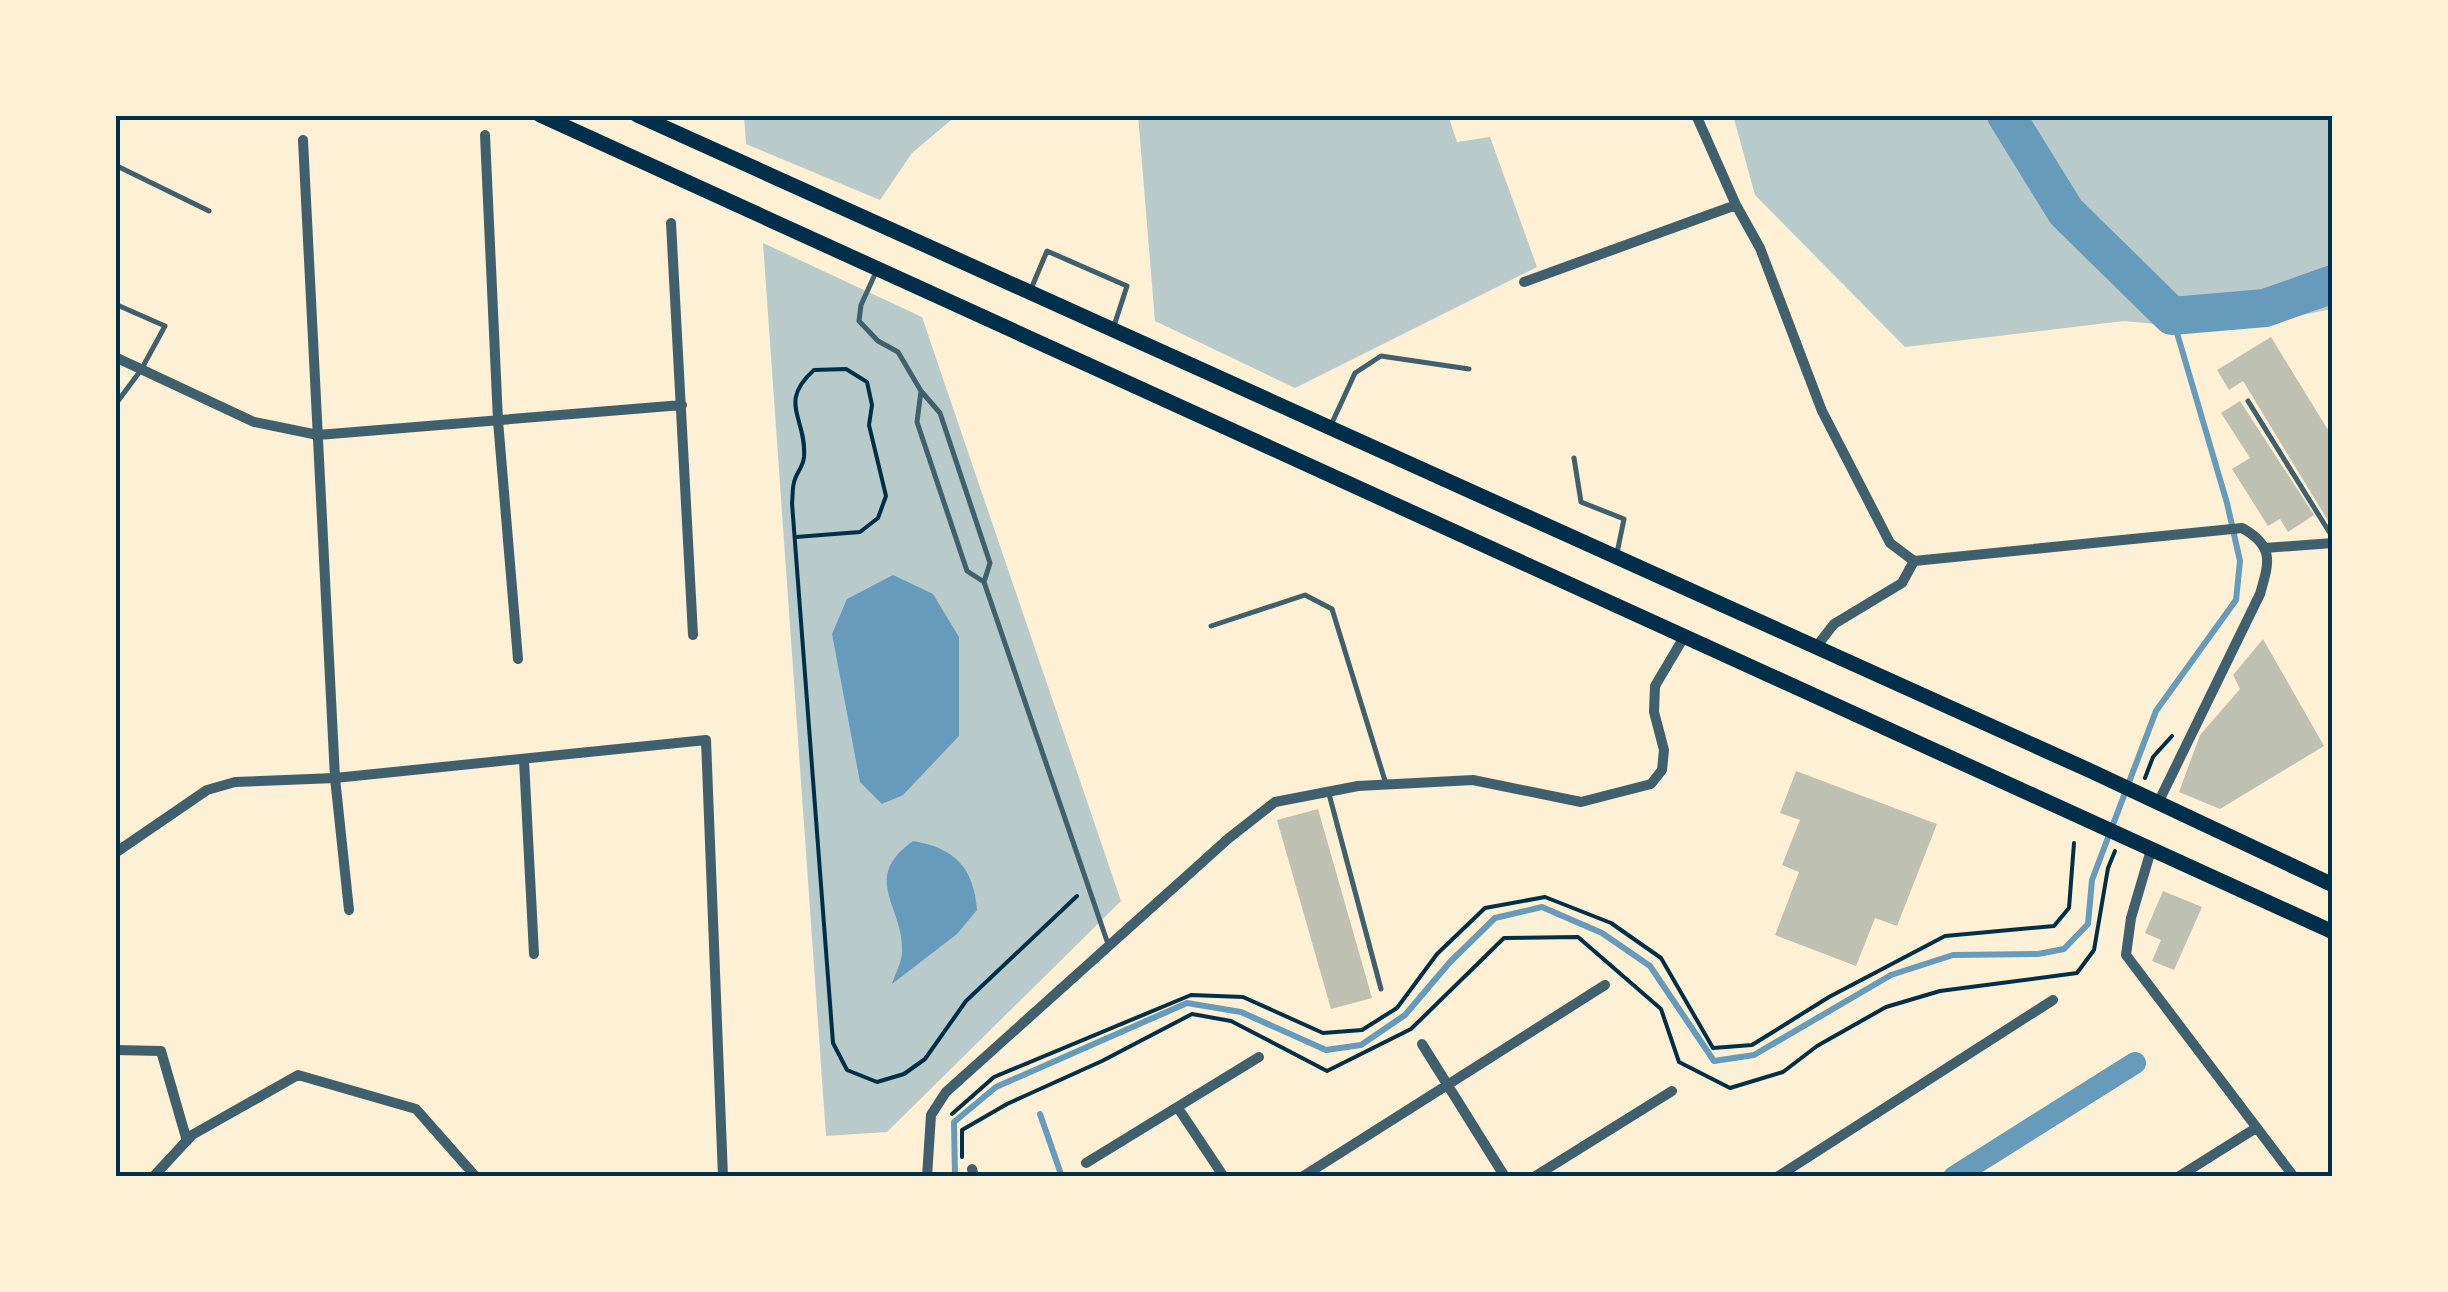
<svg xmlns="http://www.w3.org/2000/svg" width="2448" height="1292" font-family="Overpass,sans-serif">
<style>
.green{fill:#b9caca}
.water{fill:#669bbc}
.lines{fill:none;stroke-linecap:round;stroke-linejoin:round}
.stream{stroke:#669bbc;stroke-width:6}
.canal{stroke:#669bbc;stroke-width:22}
.river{stroke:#669bbc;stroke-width:38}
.building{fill:#bec0b2}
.path{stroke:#003049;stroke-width:4}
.service{stroke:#3f606c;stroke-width:5}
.minor{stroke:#3f606c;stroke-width:10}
.primary{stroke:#003049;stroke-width:15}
.neatline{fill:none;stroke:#003049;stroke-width:4}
</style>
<rect width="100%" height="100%" fill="#fdf0d5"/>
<path class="green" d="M744,115H957L912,153L880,200L746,144Z
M1138,115H1448L1457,142L1490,137L1537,267L1295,388L1155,321Z
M1733,115H2333V309L2219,330L2124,321L1905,347L1755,195Z
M763,243L922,317L1121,901L887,1132L826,1136Z"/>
<path class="water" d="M893,575L933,594L959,637V736L903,795L882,804L860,782L832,634L847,599Z
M913,841C955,848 974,868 977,910L957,934L892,984C895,974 902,962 902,952C904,906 860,879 913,841Z"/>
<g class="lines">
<path class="stream" d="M1040,1114L1062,1177
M955,1177L954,1122L996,1087L1187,1003L1241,1012L1326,1050L1361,1045L1405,1015L1450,962L1495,918L1542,907L1602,933L1650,966L1714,1061L1754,1055L1891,975L1953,955L2038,954L2064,949L2088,924L2092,880L2156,711L2236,600L2240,561L2227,503L2172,316"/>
<path class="canal" d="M1954,1177L2135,1063"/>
<path class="river" d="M2006,115L2066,212L2172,316L2265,308L2333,284"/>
</g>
<path class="building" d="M2271,337L2333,438V529L2243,381L2229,390L2217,370Z
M2240,401L2314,515L2288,532L2280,519L2268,526L2232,469L2250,458L2221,413Z
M2263,639L2324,746L2220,809L2179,792L2200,735L2240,689L2233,675Z
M1796,771L1937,824L1897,926L1875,918L1856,966L1775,935L1799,872L1782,865L1800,820L1780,813Z
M1318,809L1372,998L1331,1009L1277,820Z
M2163,891L2202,907L2174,970L2152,961L2161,940L2145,933Z"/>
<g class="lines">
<path class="path" d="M796,537L860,532L878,518L886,496L869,425L872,405L867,382L846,369L814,370C777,403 807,418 804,457C803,467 798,470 795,479C792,486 793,495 792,503L833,1043L847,1070L877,1082L904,1074L925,1059L966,1001L1077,896
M2145,778L2153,757L2172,736
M952,1114L994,1077L1191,995L1243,997L1323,1033L1362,1030L1397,1008L1437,954L1485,908L1545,897L1611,923L1661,958L1713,1048L1752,1045L1829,997L1945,936L2054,926L2069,908L2074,843
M962,1157V1130L1007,1104L1102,1061L1192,1014L1231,1021L1327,1071L1411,1029L1504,938L1578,937L1661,1009L1679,1062L1730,1088L1783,1072L1817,1046L1886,1007L1940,991L2077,973L2094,950L2108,868L2115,851"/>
<path class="service" d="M115,165L209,211
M876,272L861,305L859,321L878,341L898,352L921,391
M1031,289L1047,251L1127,286L1113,329
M115,304L165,326L141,370L115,405
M2248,401L2333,538
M1331,425L1355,373L1381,356L1469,369
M1574,458L1581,502L1624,519L1617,553
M984,582L967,571L917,422L921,391L940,413L990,563L984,582L1108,944
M1211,626L1305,595L1332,609L1386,784
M1329,794L1381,989"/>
<path class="minor" d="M1696,115L1736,205L1760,248L1822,411L1890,543L1914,561
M485,135L498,421L518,659
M303,140L335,778L349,910
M671,223L693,635
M1524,282L1736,205
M115,357L254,422L318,435L682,405
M2265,548L2333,543
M1914,561L2242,528C2275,546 2269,563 2260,594L2158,803
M1816,647L1834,624L1902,583L1914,561
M524,760L534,954
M2151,850L2131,918L2126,955L2294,1177
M115,853L207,790L235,782L335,778L706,740L723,1177
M1422,1044L1505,1177
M115,1050L161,1051L187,1141
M1178,1108L1224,1177
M1086,1163L1259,1057
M972,1169L974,1177
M153,1177L192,1135L298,1075L416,1109L476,1177
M927,1177L931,1115L946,1092L1229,838L1275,802L1358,786L1473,780L1581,802L1651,784L1662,770L1664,750L1654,712L1655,686L1684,637
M1302,1177L1605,985
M1534,1177L1672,1091
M1777,1177L2053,1000
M2178,1177L2256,1128"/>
<path class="primary" d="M540,115L2333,932
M637,115L2093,772L2333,885"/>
</g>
<rect width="2448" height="1292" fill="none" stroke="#fdf0d5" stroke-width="235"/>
<rect x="118" y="118" width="2212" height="1056" class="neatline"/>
</svg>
